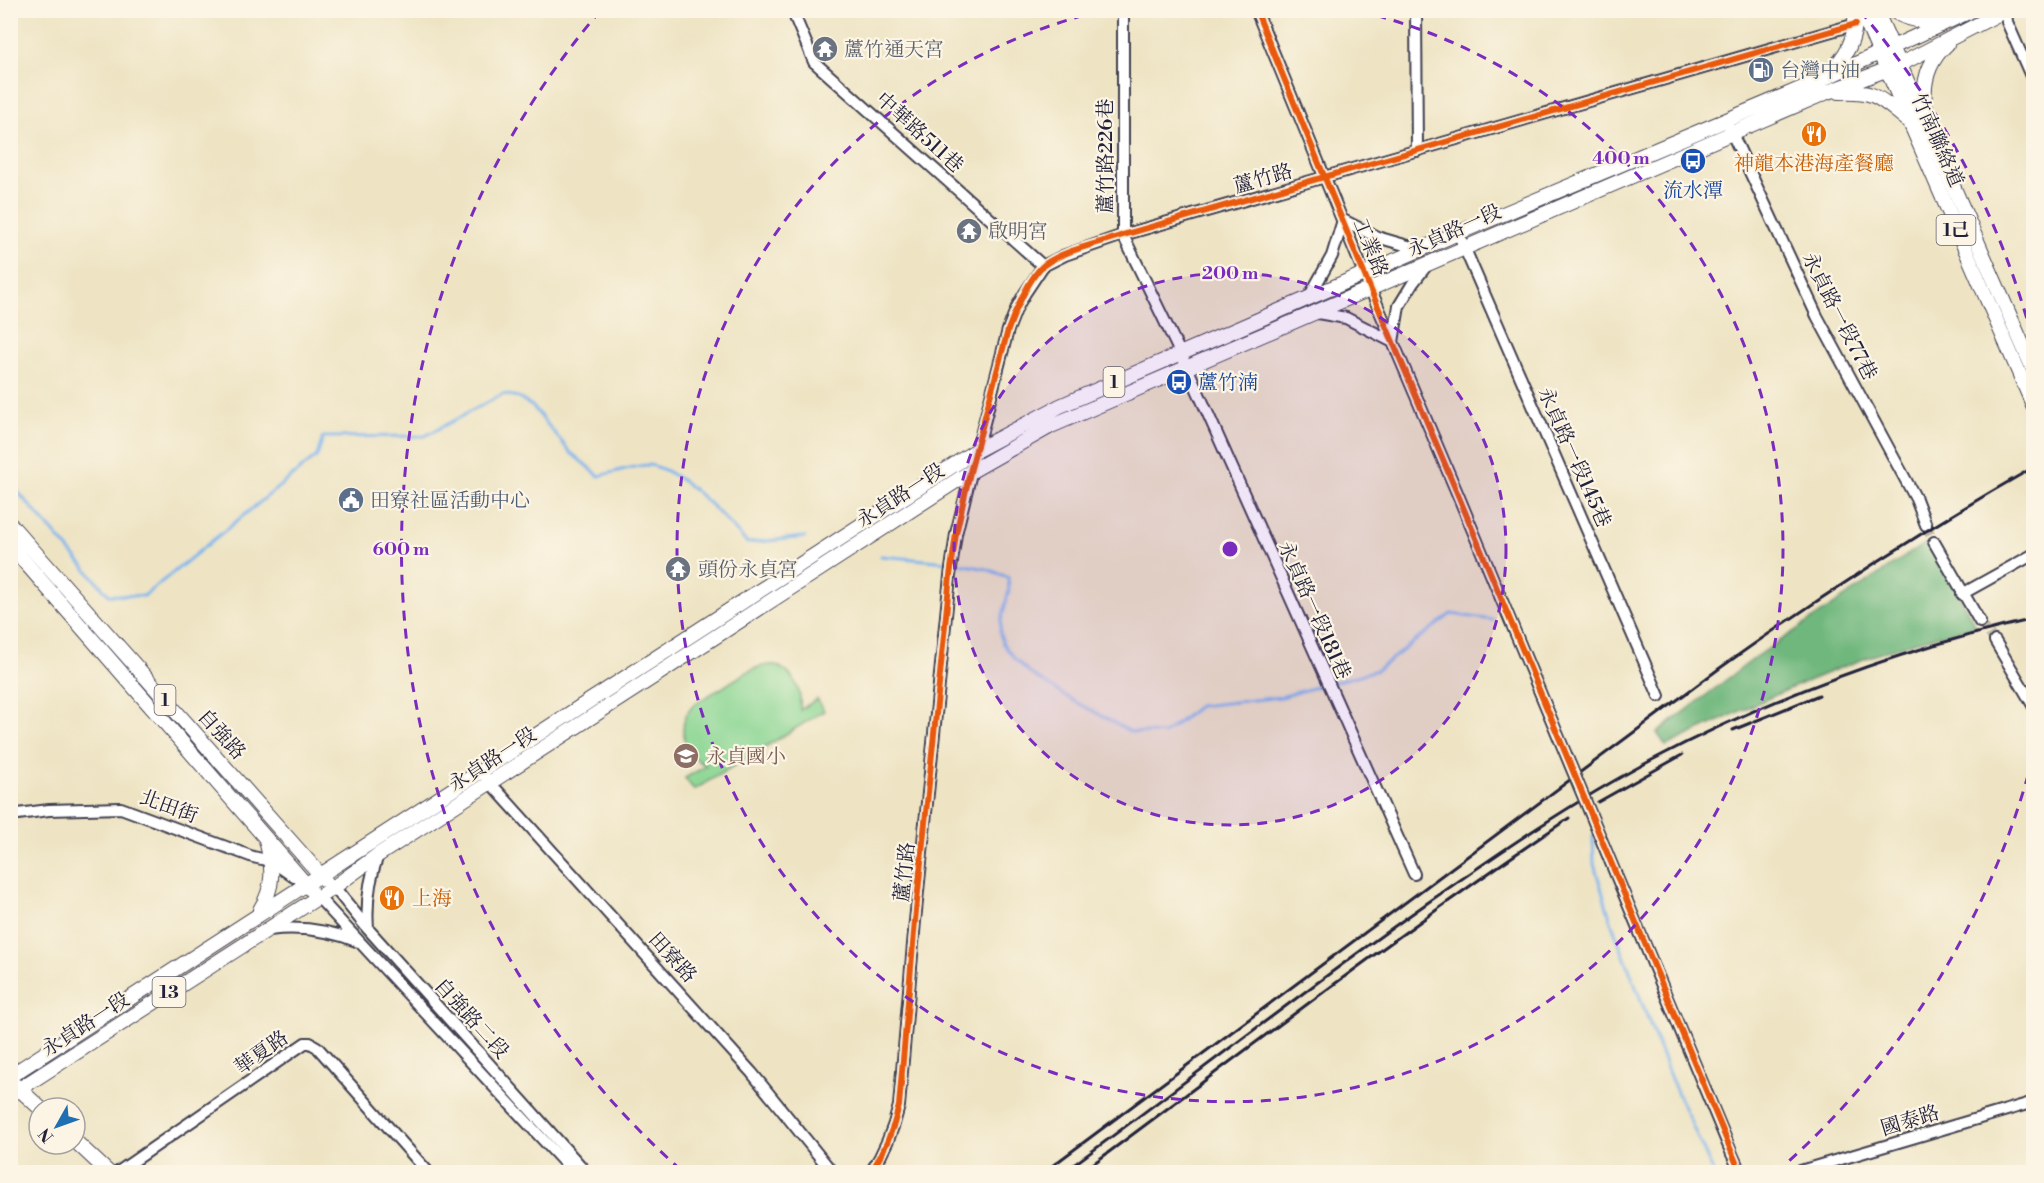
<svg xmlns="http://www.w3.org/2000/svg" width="2044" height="1183" font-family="'Libre Bodoni','Noto Serif TC',serif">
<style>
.green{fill:#8ad693;stroke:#567c67;stroke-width:1.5}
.forest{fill:#6fb77d;stroke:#486c5c;stroke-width:1.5}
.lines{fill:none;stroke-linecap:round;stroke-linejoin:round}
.stream{stroke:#7bb4ec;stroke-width:3}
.minor-tunnel{stroke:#c5bda9;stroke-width:10;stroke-dasharray:10 5;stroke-linecap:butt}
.minor-casing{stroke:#413f50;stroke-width:14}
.major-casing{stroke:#413f50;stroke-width:16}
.minor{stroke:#fff;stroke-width:10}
.major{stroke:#fff;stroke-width:14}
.rail{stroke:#22223b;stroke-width:3}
.minor-bridge-casing{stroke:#413f50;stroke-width:14;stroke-linecap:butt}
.minor-bridge{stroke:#fff;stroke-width:10}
.cycleway-casing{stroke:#fcf5e5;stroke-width:10}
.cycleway{stroke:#e8590c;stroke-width:6}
.ring{fill:none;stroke:#7b2cbf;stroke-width:3;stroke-dasharray:10 8}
.labels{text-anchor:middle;stroke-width:4.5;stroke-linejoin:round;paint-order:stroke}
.shield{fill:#fcf5e5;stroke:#63616e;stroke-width:1.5}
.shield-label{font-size:18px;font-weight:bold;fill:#22223b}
.worship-label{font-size:20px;fill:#5b616d;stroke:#fcf5e5;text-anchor:start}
.service-label{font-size:20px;fill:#4e5e75;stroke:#fcf5e5;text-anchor:start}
.street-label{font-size:20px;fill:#22223b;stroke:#fcf5e5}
.food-label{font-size:20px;fill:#c56008;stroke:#fcf5e5}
.transit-label{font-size:20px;fill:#164399;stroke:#fcf5e5}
.education-label{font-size:20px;fill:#785e54;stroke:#fcf5e5;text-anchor:start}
.centre{fill:#7b2cbf;stroke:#fcf5e5;stroke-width:3}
.ring-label{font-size:18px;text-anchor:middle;font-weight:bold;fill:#7b2cbf;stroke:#fcf5e5;stroke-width:4.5;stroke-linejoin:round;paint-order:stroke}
</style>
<rect width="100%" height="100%" fill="#fcf5e5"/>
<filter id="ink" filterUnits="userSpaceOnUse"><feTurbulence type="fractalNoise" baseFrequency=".0167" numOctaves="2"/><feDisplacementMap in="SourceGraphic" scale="12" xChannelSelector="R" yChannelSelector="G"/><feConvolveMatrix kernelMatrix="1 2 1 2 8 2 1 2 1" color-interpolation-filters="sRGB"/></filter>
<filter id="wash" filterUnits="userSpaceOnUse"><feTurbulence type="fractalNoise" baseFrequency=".008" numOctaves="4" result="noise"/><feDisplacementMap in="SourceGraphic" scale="24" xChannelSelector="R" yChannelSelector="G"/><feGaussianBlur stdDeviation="1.35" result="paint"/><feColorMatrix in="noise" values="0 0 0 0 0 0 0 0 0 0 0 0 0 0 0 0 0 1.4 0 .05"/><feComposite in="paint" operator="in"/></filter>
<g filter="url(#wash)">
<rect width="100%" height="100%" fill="#eee4c4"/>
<path class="green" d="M775,665C794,672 802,690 800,710L817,699L824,711L694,790L685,778L706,766C695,759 686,751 684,738C678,707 702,700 725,686C741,676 755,664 775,665Z"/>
<path class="forest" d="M1928,541L1976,626C1956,631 1935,636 1914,642C1829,668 1746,708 1666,746L1657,733L1756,657Z"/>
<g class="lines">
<path class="stream" d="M10,483L109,595L144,596L317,456L323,437L425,436L503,394L518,397L533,407L570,452L599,476C611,473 639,464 649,465C682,470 725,519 747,543L805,537
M881,556L948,562
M955,563L987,569L1008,577L1009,590L1001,621L1000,633L1003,644L1015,659L1031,674L1065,696L1131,732L1164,734L1199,706L1281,697L1326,684
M1332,683L1377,670L1451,614L1493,620
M1593,836L1594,864L1612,924L1671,1079L1713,1171
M10,1171L16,1172"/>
</g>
</g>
<g filter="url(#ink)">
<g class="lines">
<path class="minor-tunnel" d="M1926,525L1934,542
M1980,622L1995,641"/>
<g class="minor-casing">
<path id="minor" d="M792,10L814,62L1043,266
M1123,10V235L1187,367L1414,874
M1256,10L1370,288L1458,495
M1416,10L1417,151
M2006,10L2007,22L2034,83
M1729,127L1817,316L1916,499L1926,525
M1458,233L1659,696
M1308,299L1332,256L1343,220L1377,237L1422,250
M1312,312L1346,318L1393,342L1399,306L1413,283L1427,265
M976,454L1008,330L1017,307L1025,293L1043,266L1065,255L1123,235L1856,24
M1934,542L1980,622
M1962,594L2034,554
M1995,641L2034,707
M486,778L752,1073L832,1172
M10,815L49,810L121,808L253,857L271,861L294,877
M334,887L368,929L586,1172
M318,897L573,1172
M368,928C366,902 369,880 378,855
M269,930C300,926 329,930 359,942
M1732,1154L1740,1172
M118,1172L305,1043H310L317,1047L428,1172
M871,1172C885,1151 893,1131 899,1106L915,921L950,576L956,534L972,469
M1797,1172L2034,1102"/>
</g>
<g class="major-casing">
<path id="major" d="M1861,10L2034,407
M1876,10L2034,371
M1892,10C1909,21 1923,22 1943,21
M1829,72C1848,56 1857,35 1855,10
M1839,92C1875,90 1880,98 1906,119
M1927,116C1921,89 1925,64 1947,44
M10,524L325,880
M10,545L310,889
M260,910C275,886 273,867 266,840
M10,1076L977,450L1060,406L1458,233L1812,84L1973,10
M15,1085L40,1108
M10,1095L334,887L378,855L970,472L1051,426L1825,93L1899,65L2006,10
M75,1141L108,1172"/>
</g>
<use href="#minor" class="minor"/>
<use href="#major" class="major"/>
<path class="rail" d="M1733,730L1819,695
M1598,802L1682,755
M1044,1172L1720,668C1821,596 1925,529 2034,467
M1064,1172C1184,1084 1301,992 1423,906C1497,854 1572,802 1652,760C1772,697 1901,649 2034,619
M1082,1172C1243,1053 1402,930 1569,818"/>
<g class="minor-bridge-casing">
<path id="minor-bridge" d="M1458,495L1732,1154"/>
</g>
<use href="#minor-bridge" class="minor-bridge"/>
<g class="cycleway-casing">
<path id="cycleway" d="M1256,10L1370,288L1458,495L1740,1172
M871,1172C885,1151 893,1131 899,1106L915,921L950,576L956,534L970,472L1008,330C1014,313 1030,276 1044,265C1064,250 1100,243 1123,235L1856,24"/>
</g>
<use href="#cycleway" class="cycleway"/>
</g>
</g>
<circle cx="1230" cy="549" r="276" fill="#7b2cbf" fill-opacity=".12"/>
<g class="ring">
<circle cx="1230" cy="549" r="276"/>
<path d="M1359 11A553 553 0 1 1 1101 11"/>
<path d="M2033 757A829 829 0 0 1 1779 1170M681 1170A829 829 0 0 1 600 11M1860 11A829 829 0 0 1 2033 341"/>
</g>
<defs>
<g id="temple-disc" transform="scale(1.35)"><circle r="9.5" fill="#6b7280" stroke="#fcf5e5"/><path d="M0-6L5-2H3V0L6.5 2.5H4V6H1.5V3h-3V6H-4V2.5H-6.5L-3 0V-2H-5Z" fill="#fff"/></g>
<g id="fuel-disc" transform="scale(1.35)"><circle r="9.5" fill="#5c6f8a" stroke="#fcf5e5"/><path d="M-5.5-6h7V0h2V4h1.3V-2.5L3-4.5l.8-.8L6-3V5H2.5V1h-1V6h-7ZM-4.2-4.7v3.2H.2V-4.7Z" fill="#fff"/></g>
<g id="restaurant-disc" transform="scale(1.35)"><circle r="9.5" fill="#e8710a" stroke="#fcf5e5"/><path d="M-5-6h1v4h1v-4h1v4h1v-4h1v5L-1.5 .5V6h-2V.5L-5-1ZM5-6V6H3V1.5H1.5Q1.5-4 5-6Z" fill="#fff"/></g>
<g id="bus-disc" transform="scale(1.35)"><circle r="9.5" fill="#1a4fb4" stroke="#fcf5e5"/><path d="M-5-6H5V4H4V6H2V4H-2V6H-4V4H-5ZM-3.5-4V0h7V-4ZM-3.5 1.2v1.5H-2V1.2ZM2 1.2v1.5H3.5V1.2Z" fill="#fff"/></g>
<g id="civic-disc" transform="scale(1.35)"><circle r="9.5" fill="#5c6f8a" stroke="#fcf5e5"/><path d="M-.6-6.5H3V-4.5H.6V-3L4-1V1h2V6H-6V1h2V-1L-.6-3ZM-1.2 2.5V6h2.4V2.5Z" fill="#fff"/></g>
<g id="school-disc" transform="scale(1.35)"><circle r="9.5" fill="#8d6e63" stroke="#fcf5e5"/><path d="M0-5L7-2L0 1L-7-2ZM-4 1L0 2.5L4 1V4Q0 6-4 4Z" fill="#fff"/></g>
</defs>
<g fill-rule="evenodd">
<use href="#temple-disc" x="825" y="49"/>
<use href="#fuel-disc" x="1761" y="70"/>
<use href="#restaurant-disc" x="1814" y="134"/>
<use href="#bus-disc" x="1693" y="161"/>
<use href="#temple-disc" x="969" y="231"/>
<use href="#bus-disc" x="1179" y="382"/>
<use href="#civic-disc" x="351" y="500"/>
<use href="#temple-disc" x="678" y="569"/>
<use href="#school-disc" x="686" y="756"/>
<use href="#restaurant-disc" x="392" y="898"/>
</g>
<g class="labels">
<g class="shield">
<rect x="1936.5" y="215" width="39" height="30" rx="4.5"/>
<rect x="1103.5" y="367" width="21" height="30" rx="4.5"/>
<rect x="154.5" y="685" width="21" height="30" rx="4.5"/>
<rect x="152.5" y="977" width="33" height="30" rx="4.5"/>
</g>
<g class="shield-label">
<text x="1956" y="236">1己</text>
<text x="1114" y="388">1</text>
<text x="165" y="706">1</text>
<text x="169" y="998">13</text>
</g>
<g class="worship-label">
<text x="844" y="56">蘆竹通天宮</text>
<text x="988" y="238">啟明宮</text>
<text x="698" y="576">頭份永貞宮</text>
</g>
<g class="service-label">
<text x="1780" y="77">台灣中油</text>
<text x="370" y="507">田寮社區活動中心</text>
</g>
<g class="street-label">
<text transform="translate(920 132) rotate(42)" y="7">中華路511巷</text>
<text transform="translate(1938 140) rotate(66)" y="7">竹南聯絡道</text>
<text transform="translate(1105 156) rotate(-90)" y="7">蘆竹路226巷</text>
<text transform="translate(1263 178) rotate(-16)" y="7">蘆竹路</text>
<text transform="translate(1454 230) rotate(-24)" y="7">永貞路一段</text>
<text transform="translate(1371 247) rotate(68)" y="7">工業路</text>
<text transform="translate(1840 316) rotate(63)" y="7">永貞路一段77巷</text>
<text transform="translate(1575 457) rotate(66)" y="7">永貞路一段145巷</text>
<text transform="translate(900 495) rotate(-33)" y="7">永貞路一段</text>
<text transform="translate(1315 610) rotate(66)" y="7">永貞路一段181巷</text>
<text transform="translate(222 734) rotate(48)" y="7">自強路</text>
<text transform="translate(492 759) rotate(-33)" y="7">永貞路一段</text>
<text transform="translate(169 806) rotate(20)" y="7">北田街</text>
<text transform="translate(904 872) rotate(-84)" y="7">蘆竹路</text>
<text transform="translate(673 957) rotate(48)" y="7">田寮路</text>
<text transform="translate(472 1018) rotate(48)" y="7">自強路二段</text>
<text transform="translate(85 1024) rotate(-33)" y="7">永貞路一段</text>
<text transform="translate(261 1052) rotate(-35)" y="7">華夏路</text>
<text transform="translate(1910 1120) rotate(-17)" y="7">國泰路</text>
</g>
<g class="food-label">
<text x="1814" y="170">神龍本港海產餐廳</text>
<text x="412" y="905" text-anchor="start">上海</text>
</g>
<g class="transit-label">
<text x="1693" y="197">流水潭</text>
<text x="1198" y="389" text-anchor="start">蘆竹湳</text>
</g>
<g class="education-label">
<text x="706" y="763">永貞國小</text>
</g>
</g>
<circle cx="1230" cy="549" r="9" class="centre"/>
<g class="ring-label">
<text x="1621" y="164">400 m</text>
<text x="1230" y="279">200 m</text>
<text x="401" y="555">600 m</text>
</g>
<rect width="2044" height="1183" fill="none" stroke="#fcf5e5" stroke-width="36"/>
<g transform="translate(57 1126) rotate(230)"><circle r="28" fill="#fcf5e5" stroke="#a5a1a1" stroke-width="1.5"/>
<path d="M0-4.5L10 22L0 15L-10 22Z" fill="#1f6fb2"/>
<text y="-9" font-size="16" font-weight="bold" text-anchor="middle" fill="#22223b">N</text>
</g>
</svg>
